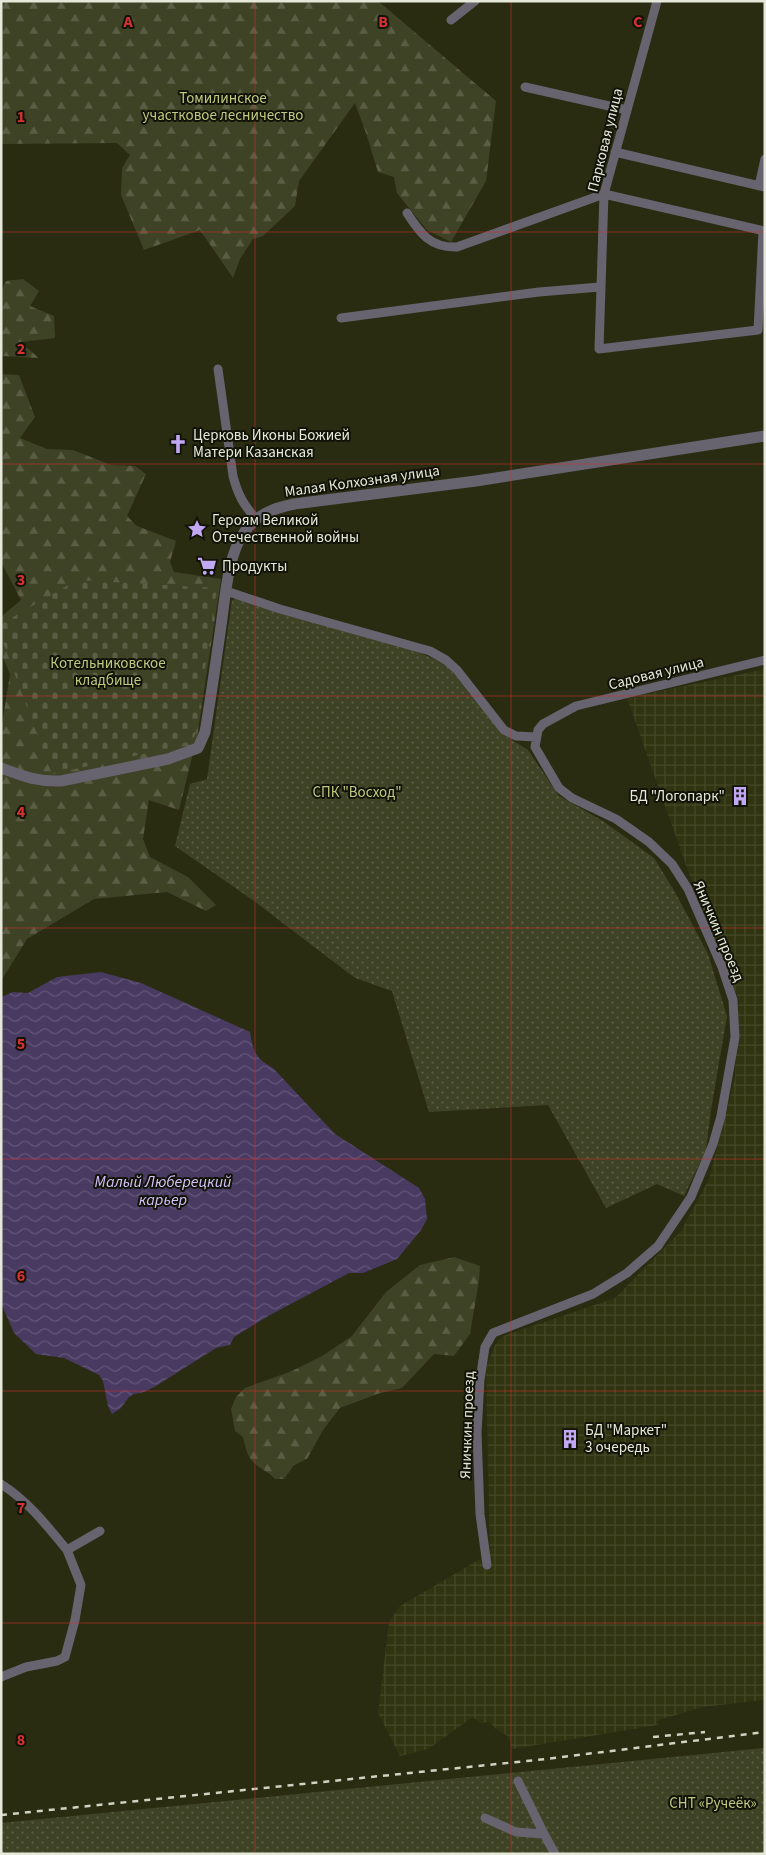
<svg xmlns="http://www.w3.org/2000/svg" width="766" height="1855" font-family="'Source Sans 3',sans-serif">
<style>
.industrial{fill:url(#industrial-grid)}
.forest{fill:url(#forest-firs)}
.cemetery{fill:url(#cemetery-stones)}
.garden{fill:url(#garden-dots)}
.water{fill:url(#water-waves)}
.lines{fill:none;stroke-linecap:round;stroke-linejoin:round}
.minor{stroke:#67636f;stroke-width:9}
.tertiary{stroke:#67636f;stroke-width:11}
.rail{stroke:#d0d3c1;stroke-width:2.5;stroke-dasharray:6 6;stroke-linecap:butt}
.grid{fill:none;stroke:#d73231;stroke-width:1;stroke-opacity:0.55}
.labels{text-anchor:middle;stroke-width:4;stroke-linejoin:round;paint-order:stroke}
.park-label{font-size:15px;fill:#bfc97e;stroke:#121308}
.street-label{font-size:15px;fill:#e6e9d9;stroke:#121308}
.poi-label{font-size:15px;fill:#e6e9d9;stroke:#121308;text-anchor:start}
.water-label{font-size:16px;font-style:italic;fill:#d5c2fa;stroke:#121308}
.grid-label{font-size:16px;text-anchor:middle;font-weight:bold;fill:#d73231;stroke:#121308;stroke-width:4;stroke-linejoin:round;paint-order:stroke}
</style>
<defs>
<pattern id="industrial-grid" width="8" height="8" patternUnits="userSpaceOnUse" patternTransform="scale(1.25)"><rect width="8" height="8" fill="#303410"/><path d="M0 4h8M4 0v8" fill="none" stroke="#444827"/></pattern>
<pattern id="forest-firs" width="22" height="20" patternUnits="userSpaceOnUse" patternTransform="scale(1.25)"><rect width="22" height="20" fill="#3f4326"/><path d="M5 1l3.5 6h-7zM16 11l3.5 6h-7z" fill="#5b5e45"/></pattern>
<pattern id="cemetery-stones" width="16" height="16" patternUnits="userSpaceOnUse" patternTransform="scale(1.25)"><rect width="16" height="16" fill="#3f4326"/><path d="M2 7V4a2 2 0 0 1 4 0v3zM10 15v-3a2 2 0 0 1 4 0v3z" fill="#5b5e45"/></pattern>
<pattern id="garden-dots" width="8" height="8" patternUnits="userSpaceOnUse" patternTransform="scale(1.25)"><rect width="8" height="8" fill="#3f4326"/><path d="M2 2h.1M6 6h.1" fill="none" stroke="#5b5e45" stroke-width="1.8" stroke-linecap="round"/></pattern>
<pattern id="water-waves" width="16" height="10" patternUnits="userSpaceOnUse" patternTransform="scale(1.25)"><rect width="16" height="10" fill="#493a62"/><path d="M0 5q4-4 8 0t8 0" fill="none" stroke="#635678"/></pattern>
</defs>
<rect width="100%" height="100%" fill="#292c11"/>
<path class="industrial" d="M765,669V1700L703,1707L659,1720L658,1725L512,1749L508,1736L497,1730L489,1722L480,1723L473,1717L428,1749L400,1756L378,1713L389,1622L400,1606L480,1559L483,1566L490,1562L486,1368L495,1345L503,1336L615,1298L681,1231L709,1179L735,1078L739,1000L705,919L627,698Z"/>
<path class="forest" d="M1,1H378L496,101L486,181L451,242L427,230L397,193L394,177L378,172L366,133L355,103L299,181L295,206L263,236L253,239L240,259L233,278L200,230L144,250L121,195L122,168L130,155L117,143L1,144Z
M23,279L39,291L30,306L54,316L55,338L20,342L39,358L1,356V291L6,281Z
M1,374L19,375L35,417L20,438L47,449L73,450L111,465L135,466L146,474L127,516L137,526L176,541L170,562L174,572L221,579L197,737L179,810L149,800L143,839L150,857L188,877L216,905L206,911L167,892L94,899L27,939L1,981V731L10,674L1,653V617L21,600L1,562Z
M454,1257L480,1266L479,1280L470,1334L454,1356L434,1354L402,1388L377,1394L340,1408L323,1430L307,1459L294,1465L284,1479H275C269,1472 258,1468 252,1461C247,1455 245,1445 243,1437L235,1431L231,1409L236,1397L245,1388L292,1371L322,1356L352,1336L386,1292L420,1265Z"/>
<path class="cemetery" d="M77,580L217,588L195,736L184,745L52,774L1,637V624Z"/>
<path class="garden" d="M239,598L414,650L447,665L501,733L528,750L559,796L603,821L654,858L675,892L708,954L727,1016L711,1110L706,1150L684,1196L657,1184L606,1208L548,1105L429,1112L392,991L355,978L254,901L175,846L190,784L207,779L232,600Z
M765,1748V1854H1V1823Z"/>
<path class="water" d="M101,972L141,983L250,1032C253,1051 255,1058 273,1068L335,1134L419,1188L425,1199L427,1219L421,1230L397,1259L363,1273H349L270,1315L234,1337L230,1345L216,1348L156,1386L144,1392L134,1394L129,1397L121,1408L112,1414L108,1406L103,1381L99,1375L64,1358L36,1354L14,1333L1,1303V997L13,992L28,993L57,977Z"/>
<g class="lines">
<path class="minor" d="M657,1L604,194L599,349L758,330L763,231
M451,20L475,1
M525,87L627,110
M615,152L765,187
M759,186L765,159
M407,213C420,233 430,248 457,247L604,194L765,231
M341,318L539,292L600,287
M218,369L233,476C238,495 243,504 256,519
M226,591L280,609L430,651L446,660L457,670L504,730L516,736L536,737
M1,1484C27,1500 48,1527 67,1550
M487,1565L480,1514L477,1433L480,1380L485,1347L493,1333L593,1294L627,1273L658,1246L691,1197L713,1144L721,1116L735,1037L733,1000L722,967L688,889L672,864L649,842L616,819L572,798L559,788L535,747L538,730L543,724L576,706L765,660
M1,1677L26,1667L57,1661L65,1657L75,1620L81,1585L67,1550L100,1531
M518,1781L544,1834
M485,1818L516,1832L544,1834L555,1854"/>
<path class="tertiary" d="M1,768C23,776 37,782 61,781L168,759L198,748L205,732C211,697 216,661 221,626C225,598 228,553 245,531C258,514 274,508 294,504L476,481L765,436"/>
<path class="rail" d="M653,1737L705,1732
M1,1815L546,1759L765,1732"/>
</g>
<path class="grid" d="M255,1V1854M511,1V1854M1,232H765M1,464H765M1,696H765M1,928H765M1,1159H765M1,1391H765M1,1623H765"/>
<defs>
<g id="church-bare" transform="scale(1.5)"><path d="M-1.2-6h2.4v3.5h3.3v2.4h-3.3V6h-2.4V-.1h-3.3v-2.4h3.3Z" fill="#c2a8f3" stroke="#121308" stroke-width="2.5" paint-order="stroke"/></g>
<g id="sight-bare" transform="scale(1.5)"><path d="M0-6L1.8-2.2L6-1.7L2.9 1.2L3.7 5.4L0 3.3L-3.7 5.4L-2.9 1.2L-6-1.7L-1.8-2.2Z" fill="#c2a8f3" stroke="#121308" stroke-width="2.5" paint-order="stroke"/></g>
<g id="supermarket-bare" transform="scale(1.5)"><path d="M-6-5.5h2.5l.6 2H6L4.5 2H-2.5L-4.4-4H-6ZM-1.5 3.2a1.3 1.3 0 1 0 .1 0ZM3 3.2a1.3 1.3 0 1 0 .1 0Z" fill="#c2a8f3" stroke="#121308" stroke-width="2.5" paint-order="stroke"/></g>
<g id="building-bare" transform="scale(1.5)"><path d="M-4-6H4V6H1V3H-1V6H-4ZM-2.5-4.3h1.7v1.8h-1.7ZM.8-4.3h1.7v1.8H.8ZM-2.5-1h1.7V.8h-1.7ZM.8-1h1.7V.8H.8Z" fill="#c2a8f3" stroke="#121308" stroke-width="2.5" paint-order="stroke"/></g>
</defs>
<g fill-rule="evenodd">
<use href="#church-bare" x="178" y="444"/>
<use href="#sight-bare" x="197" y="529"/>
<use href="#supermarket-bare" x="207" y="566"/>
<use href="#building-bare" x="740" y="796"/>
<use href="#building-bare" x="570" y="1439"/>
</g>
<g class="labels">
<g class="park-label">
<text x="223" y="103">Томилинское<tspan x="223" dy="17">участковое лесничество</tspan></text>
<text x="108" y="668">Котельниковское<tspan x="108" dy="17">кладбище</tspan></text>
<text x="357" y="797">СПК "Восход"</text>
<text x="713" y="1808">СНТ «Ручеёк»</text>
</g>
<g class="street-label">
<text transform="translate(605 140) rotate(-76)" y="5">Парковая улица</text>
<text transform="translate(362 481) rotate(-8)" y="5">Малая Колхозная улица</text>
<text transform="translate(656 673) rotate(-14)" y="5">Садовая улица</text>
<text transform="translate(719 931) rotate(67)" y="5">Яничкин проезд</text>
<text transform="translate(467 1425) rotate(-88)" y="5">Яничкин проезд</text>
</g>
<g class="poi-label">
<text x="193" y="440">Церковь Иконы Божией<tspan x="193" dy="17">Матери Казанская</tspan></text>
<text x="212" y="525">Героям Великой<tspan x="212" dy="17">Отечественной войны</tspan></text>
<text x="222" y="571">Продукты</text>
<text x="725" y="801" text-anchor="end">БД "Логопарк"</text>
<text x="585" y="1435">БД "Маркет"<tspan x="585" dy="17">3 очередь</tspan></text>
</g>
<g class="water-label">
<text x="163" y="1187">Малый Люберецкий<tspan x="163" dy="18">карьер</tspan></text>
</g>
</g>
<g class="grid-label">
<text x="128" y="27">A</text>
<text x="383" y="27">B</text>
<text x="638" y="27">C</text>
<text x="21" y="122">1</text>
<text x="21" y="354">2</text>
<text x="21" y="585">3</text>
<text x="21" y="817">4</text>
<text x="21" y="1049">5</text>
<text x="21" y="1281">6</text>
<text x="21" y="1513">7</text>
<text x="21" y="1745">8</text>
</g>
<rect width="766" height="1855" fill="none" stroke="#e6e9d9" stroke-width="5"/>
</svg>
